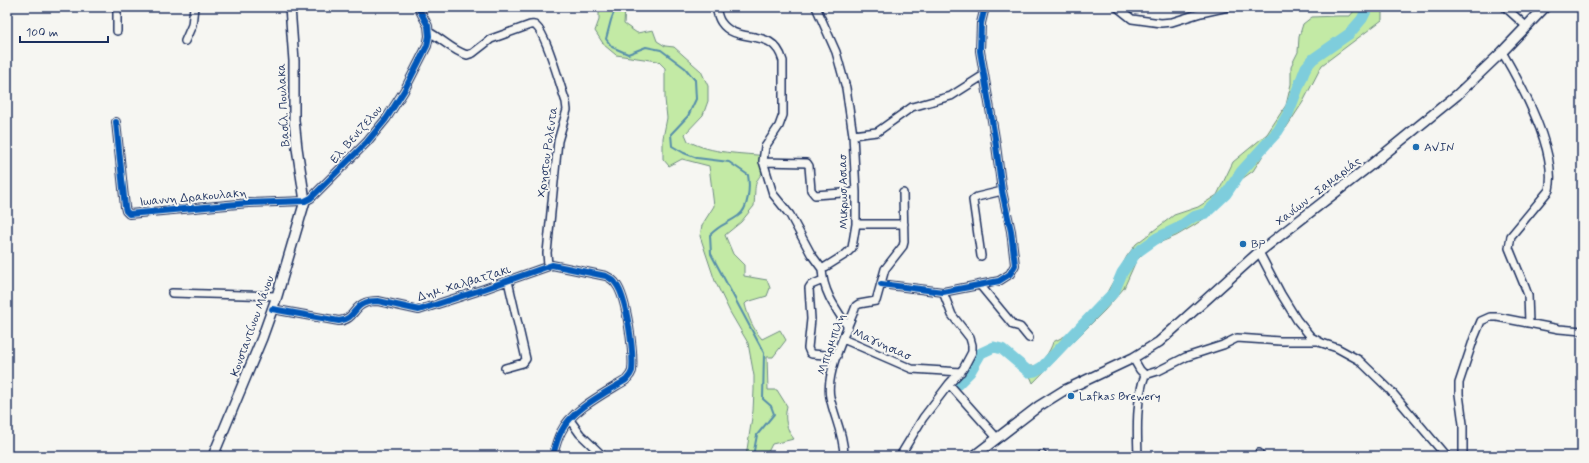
<svg xmlns="http://www.w3.org/2000/svg" width="1589" height="463" font-family="Mynerve,sans-serif">
<style>
.green{fill:#c3eaa5;stroke:#6f8c82}
.lines{fill:none;stroke-linecap:round;stroke-linejoin:round}
.stream{stroke:#568eaa;stroke-width:2}
.river{stroke:#7ecddc;stroke-width:11}
.minor-casing{stroke:#1b2f5e;stroke-width:10}
.major-casing{stroke:#1b2f5e;stroke-width:12}
.minor{stroke:#f6f6f2;stroke-width:7}
.major{stroke:#f6f6f2;stroke-width:9}
.cycleway-casing{stroke:#f6f6f2;stroke-width:8}
.cycleway{stroke:#0057b8;stroke-width:6}
.poi-dot{fill:#1f6fb2;stroke:#f6f6f2;stroke-width:1.5}
.labels{text-anchor:middle;stroke-width:4;stroke-linejoin:round;paint-order:stroke}
.street-label{font-size:12px;fill:#1b2f5e;stroke:#f6f6f2}
.poi-label{font-size:12px;fill:#1b2f5e;stroke:#f6f6f2;text-anchor:start}
</style>
<rect width="100%" height="100%" fill="#f6f6f2"/>
<filter id="ink" filterUnits="userSpaceOnUse"><feTurbulence type="fractalNoise" baseFrequency=".025" numOctaves="2"/><feDisplacementMap in="SourceGraphic" scale="8" xChannelSelector="R" yChannelSelector="G"/><feConvolveMatrix kernelMatrix="1 2 1 2 8 2 1 2 1" color-interpolation-filters="sRGB"/></filter>
<g filter="url(#ink)">
<path class="green" d="M599,7H625L624,24L637,33L653,30L657,41L665,46L674,47L701,71L708,86V101L703,115L685,134L688,141C712,154 741,153 767,156L768,166C752,184 756,184 754,206L741,222L725,235L733,254L744,265V276L767,280L770,288L767,296L747,302L745,304C748,317 753,329 762,339L780,330L786,340L773,357H767L768,390H777L787,406C784,418 786,429 794,439L772,444L766,456H746L753,411L754,390V376L748,343L730,312L715,281L700,236L702,225L714,206L709,166L682,159L669,166L663,159V138L667,118L665,99V68L658,61L616,55L604,45L595,31L599,20Z
M1357,7H1382V20L1322,65L1303,102L1286,128L1267,149L1253,171L1239,181L1229,197L1211,214L1193,226L1176,236L1151,246L1136,261L1124,288L1105,310L1068,347L1033,383L1030,376L1013,360L1017,358L1027,366H1036C1044,359 1050,352 1053,342L1067,335L1105,296L1127,256L1136,244L1174,215L1198,207L1217,195L1233,162L1267,134L1286,105L1291,84V66L1298,52L1299,37L1303,24L1312,17L1338,16H1350Z"/>
<g class="lines">
<path class="stream" d="M616,7L611,20L606,39L612,47L628,54L646,47L661,50L685,68L695,80L696,99L688,116L671,134L672,146L684,153L697,158L729,162L748,175C750,186 749,209 738,216C727,224 720,224 710,235L711,254L764,353L763,399L771,406L774,414L757,435L753,456"/>
<path class="river" d="M956,386L970,372L981,353L994,347L1002,349L1029,372L1035,371L1042,367L1114,292L1122,273L1136,253L1157,238L1178,228L1193,217L1206,213L1226,194L1241,172L1278,131L1288,114L1306,67L1313,59L1349,34L1362,19L1368,7"/>
<g class="minor-casing">
<path id="minor" d="M117,7V31
M716,7C717,12 718,18 721,22C737,46 773,25 783,61V115L779,126L765,147L763,161L773,194L790,215L811,254L822,269
M816,7L836,52L846,88L853,135L856,192V224L852,248L846,254L822,269C823,292 836,309 848,327
M1117,7L1132,19L1161,23L1172,22L1201,13L1228,7
M1505,7L1527,27
M429,32C442,39 453,51 467,55L473,53L491,39L530,25C534,25 534,24 536,26C547,35 560,86 566,102L567,110L558,141L547,253L548,265
M185,41L192,25L194,7
M1502,52C1522,86 1558,151 1549,190L1511,236L1509,248L1525,287L1528,295L1529,323
M116,122L125,207L126,211L129,214L249,203L305,201L311,198L367,142L386,119L404,91L427,46L429,36L428,26L418,7
M853,135L877,132L912,107L951,96L984,75
M763,162L807,163L809,166L811,190L815,195L856,192
M856,224H904
M1259,252L1281,294L1297,320L1311,337L1322,343L1337,348L1359,360L1390,390L1446,456
M981,256L973,200L977,197L1002,191
M823,280L811,285L809,288L811,319L808,348L810,353L812,354L837,356
M881,284L943,292L999,281L1010,274L1015,265L1011,231L1002,191L995,138L980,51L981,23L985,7
M980,285L1013,325L1020,327L1029,338
M172,293L277,296
M272,309L339,321C355,319 353,307 365,303C369,301 373,301 378,301L419,310L484,289L552,265L606,276C610,278 614,280 616,284C627,298 634,353 632,371L630,375L626,380C605,393 571,410 561,432C557,439 555,448 553,456
M843,339L912,369L961,372
M1133,358L1140,370L1145,375L1158,371L1186,357L1223,345L1237,338L1280,341H1316
M505,368L523,363L526,359L508,281
M949,384L997,438
M570,420L580,434L603,456
M1042,455L1043,456
M844,456C844,435 834,417 830,397C825,373 847,330 856,306L859,304L876,301L885,269L903,246L904,242L903,193
M900,456L923,418L949,384L963,369L972,352V345L970,338L952,315L943,292
M1138,456C1137,430 1136,399 1145,375
M1259,456V453
M1463,456V424L1459,394V383L1474,338L1481,321L1490,317H1497L1559,329L1582,331"/>
</g>
<g class="major-casing">
<path id="major" d="M213,456L262,338L277,296L305,201L297,148L294,120V61L290,7
M974,456L1039,406L1063,391L1133,358L1159,342L1259,252L1372,164L1457,95L1502,52L1545,7"/>
</g>
<use href="#minor" class="minor"/>
<use href="#major" class="major"/>
<g class="cycleway-casing">
<path id="cycleway" d="M116,122L125,207L126,211L129,214L249,203L305,201L311,198L367,142L386,119L404,91L427,46L429,36L428,26L418,7
M881,284L943,292L999,281L1010,274L1015,265L1011,231L1002,191L995,138L980,51L981,23L985,7
M272,309L339,321C355,319 353,307 365,303C369,301 373,301 378,301L419,310L484,289L552,265L606,276C610,278 614,280 616,284C627,298 634,353 632,371L630,375L626,380C605,393 571,410 561,432C557,439 555,448 553,456"/>
</g>
<use href="#cycleway" class="cycleway"/>
</g>
</g>
<g class="poi-dot">
<circle cx="1416" cy="147" r="4"/>
<circle cx="1243" cy="244" r="4"/>
<circle cx="1071" cy="396" r="4"/>
</g>
<g class="labels">
<g class="street-label">
<text transform="translate(283 105) rotate(-93)" y="4">Βασίλ. Πουλακα</text>
<text transform="translate(356 134) rotate(-49)" y="4">Ελ. Βενιζελου</text>
<text transform="translate(547 152) rotate(-82)" y="4">Χρηστου Ρολεντα</text>
<text transform="translate(1318 191) rotate(-38)" y="4">Χανίων - Σαμαριάς</text>
<text transform="translate(843 192) rotate(-91)" y="4">Μικρωσ Ασιασ</text>
<text transform="translate(193 197) rotate(-5)" y="4">Ιωαννη Δρακουλακη</text>
<text transform="translate(464 283) rotate(-17)" y="4">Δημ. Χαλβατζακι</text>
<text transform="translate(252 326) rotate(-70)" y="4">Κονσταντίνου Μάνου</text>
<text transform="translate(831 344) rotate(-71)" y="4">Μπιρμπιλη</text>
<text transform="translate(882 344) rotate(24)" y="4">Μαγνησιασ</text>
</g>
<g class="poi-label">
<text x="1424" y="151">AVIN</text>
<text x="1251" y="248">BP</text>
<text x="1079" y="400">Lafkas Brewery</text>
</g>
</g>
<rect width="1589" height="463" fill="none" stroke="#f6f6f2" stroke-width="24"/>
<rect x="12" y="12" width="1565" height="439" fill="none" stroke="#1b2f5e" stroke-width="1.5" filter="url(#ink)"/>
<path d="M20 36v6h88v-6" fill="none" stroke="#1b2f5e" stroke-width="2"/>
<text x="26" y="36" font-size="12" fill="#1b2f5e" stroke="#f6f6f2" stroke-width="3" paint-order="stroke">100 m</text>
</svg>
